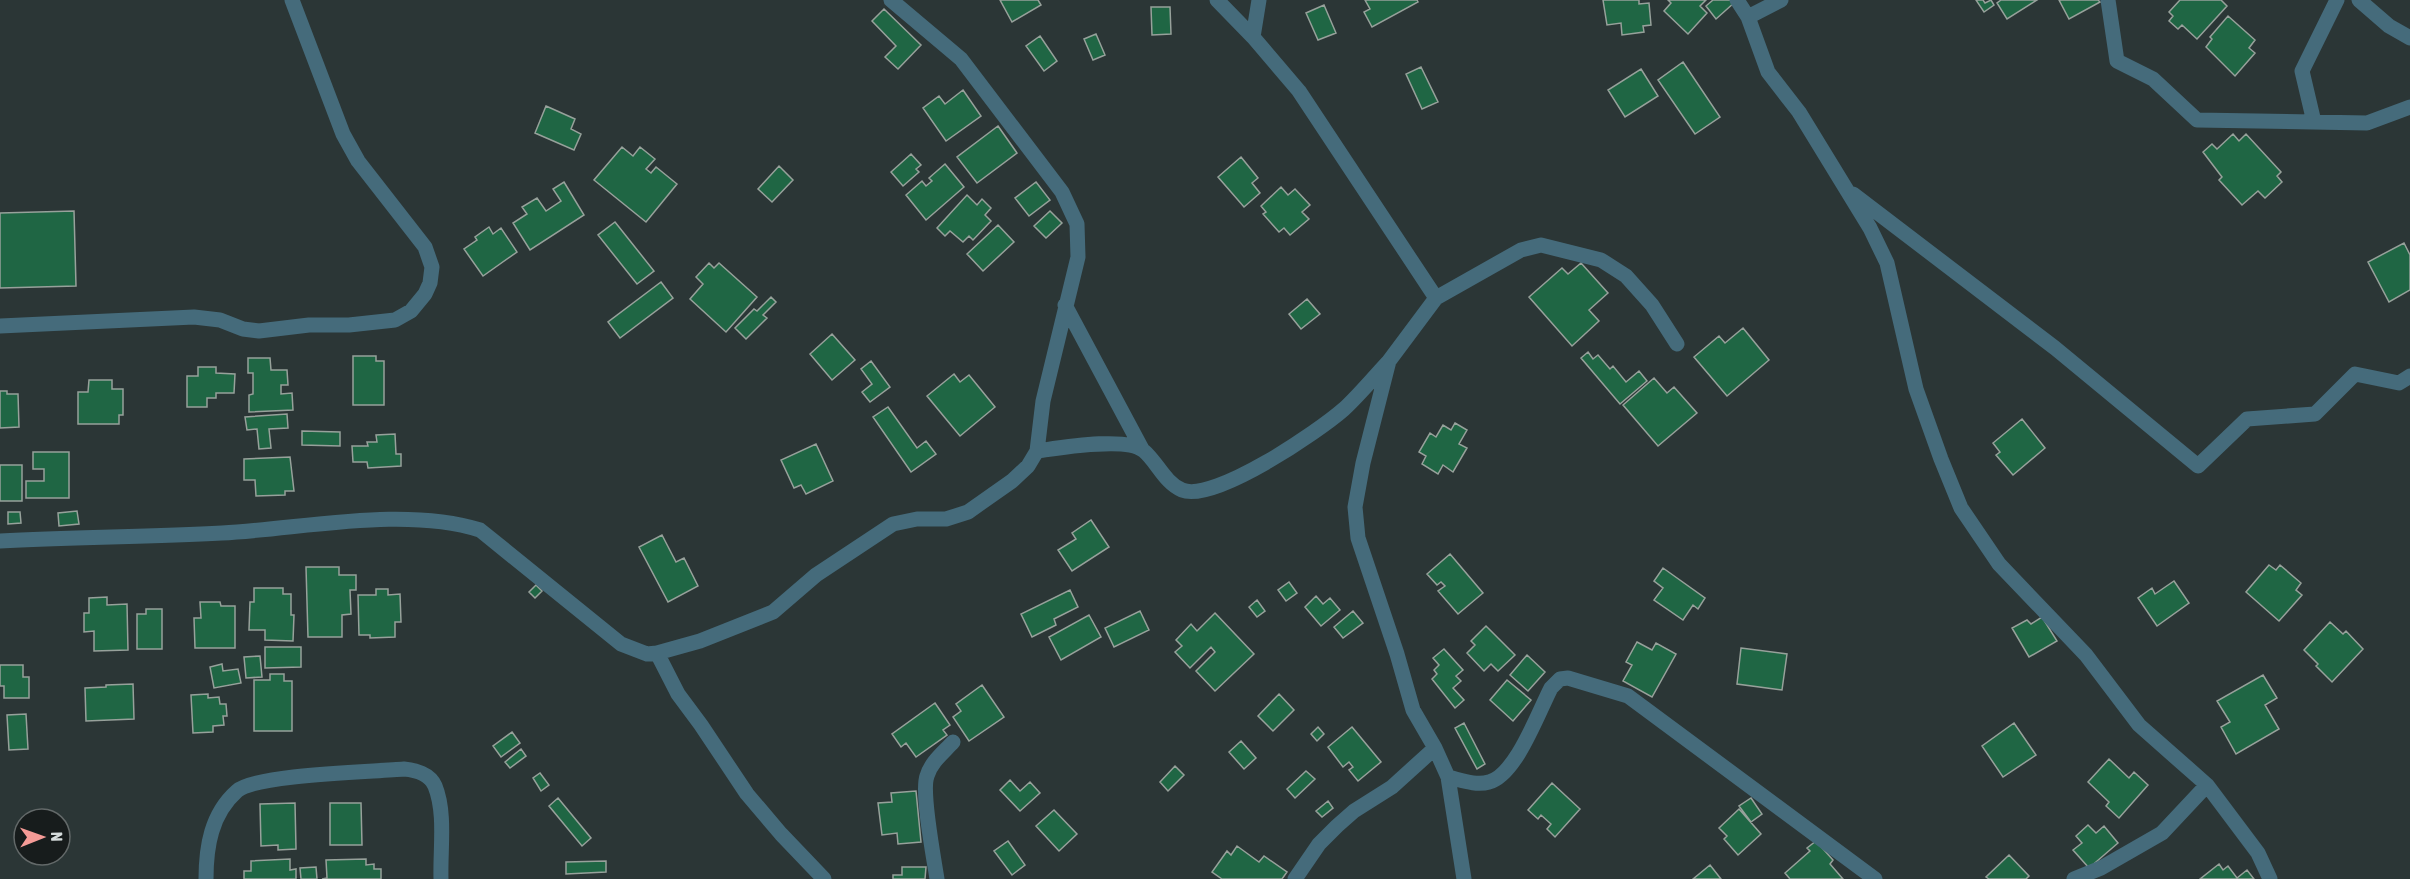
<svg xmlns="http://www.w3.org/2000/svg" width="2410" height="879" font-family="'Asap Condensed',sans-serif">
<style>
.building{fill:#1f6644;stroke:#97a19b;stroke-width:1.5}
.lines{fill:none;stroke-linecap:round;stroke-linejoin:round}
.minor{stroke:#456b7b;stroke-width:15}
</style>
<rect width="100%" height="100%" fill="#2b3636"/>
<path class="building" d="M1000,0H1038L1041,5L1012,22Z
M1365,0H1417L1418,2L1372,27L1364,12L1370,9Z
M1603,0H1639V4L1649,3L1651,25L1643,26L1644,32L1622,35L1621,23L1607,25Z
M1668,0H1706L1700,6L1707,13L1688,34L1664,11L1671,3Z
M1713,0H1733L1735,2L1716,19L1706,6Z
M1976,0H1983L1985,3L1991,0L1994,5L1984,12Z
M2001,0H2037L2007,19L1997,3Z
M2059,0H2098L2100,2L2069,19Z
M2180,0H2221L2227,6L2197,39L2182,25L2178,29L2169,21L2173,16L2169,12Z
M1324,5L1336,33L1318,40L1306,13Z
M1151,7H1170L1171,34L1152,35Z
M884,9L921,45L898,69L885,57L896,46L872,21Z
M2228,16L2255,40L2249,48L2255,53L2235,76L2206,47L2212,39L2210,37Z
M1096,34L1105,55L1093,60L1084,39Z
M1040,36L1057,61L1044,71L1026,46Z
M1683,62L1720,117L1695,134L1658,80Z
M1421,67L1438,102L1422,109L1406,74Z
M1641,69L1658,96L1625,117L1608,90Z
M963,90L981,116L946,141L923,108L939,96L945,104Z
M546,106L575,119L571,129L581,134L574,150L535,133Z
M998,126L1017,153L977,183L957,157Z
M2233,134L2239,141L2246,134L2281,172L2277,176L2282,182L2265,198L2258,191L2242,205L2219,180L2222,177L2203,152L2212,144L2217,149Z
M622,147L633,156L640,147L655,159L646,169L651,173L656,167L677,184L646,222L594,180Z
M911,154L921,165L916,169L919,172L903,186L891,172Z
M1241,157L1258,178L1252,183L1260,193L1244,207L1218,177Z
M945,164L964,187L926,220L906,195L922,181L926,186L932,181L929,178Z
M779,166L793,180L772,202L758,189Z
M564,182L584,215L530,250L513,223L527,214L522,207L537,198L546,211L561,201L553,189Z
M1036,182L1050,200L1029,216L1015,198Z
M1281,187L1288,195L1295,189L1310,205L1302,212L1309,219L1290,235L1284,228L1279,232L1263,214L1266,212L1261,206Z
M967,195L977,205L982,199L991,208L985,215L991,221L973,240L969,236L963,242L950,231L945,236L937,228Z
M74,211L76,286L0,288V213Z
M1050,211L1062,223L1046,238L1034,226Z
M615,222L654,271L637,284L598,235Z
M998,225L1014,242L983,271L967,254Z
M489,227L493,234L501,228L517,252L483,276L464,249L477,240L475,237Z
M2404,243L2410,255V290L2389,302L2368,262Z
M709,263L714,268L719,263L757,297L726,332L690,299L703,284L696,277Z
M1581,263L1608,293L1589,310L1599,321L1572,346L1529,297L1562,268L1568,274Z
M661,282L673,298L620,338L608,322Z
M771,297L776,302L763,315L767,318L746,339L735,328L754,309L757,311Z
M1307,299L1320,314L1301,329L1289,314Z
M1743,328L1769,360L1727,396L1694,357L1719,336L1725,343Z
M832,334L855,360L832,380L810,354Z
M1588,352L1593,359L1598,355L1610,369L1613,366L1626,382L1639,371L1647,381L1620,404L1581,358Z
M353,356H376V361H384V405H353Z
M248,358H270L271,370H287L288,385H281V394L292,393L293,410L249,412V395L253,394V373H248Z
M871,361L890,387L870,402L862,392L872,384L861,369Z
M198,367H216V373L235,374L234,393H216V398H207V407H187V376H198Z
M954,374L960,382L969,375L995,407L960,436L927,396Z
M1654,378L1667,393L1674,387L1697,413L1658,446L1623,405Z
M89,380H112V389H123V415H119V424H78V392H88Z
M0,391H7V394H18L19,427L0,428Z
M888,407L917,448L926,441L936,454L911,472L873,417Z
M287,414L288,428L269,429L271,448L259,449L257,429L247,430L245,417Z
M2022,419L2045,448L2013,475L1996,455L2000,452L1993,443Z
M1455,423L1467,430L1459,444L1467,448L1453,472L1443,465L1438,474L1422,464L1426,456L1419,452L1430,433L1436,437L1443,425L1451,430Z
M302,431L340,432V446L302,445Z
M395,434L396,454H401V466L368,468L367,462H353L352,446H368L367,442H377L376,435Z
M816,444L833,481L806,494L801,485L794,488L781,460Z
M33,452H69V498H26V481H44V469H33Z
M290,457L294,491H285V495L256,496L255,480H244V459Z
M0,465H22V501H0Z
M77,511L79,524L59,526L58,513Z
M8,512H20L21,523L8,524Z
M1091,520L1109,547L1072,571L1058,550L1076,539L1072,533Z
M662,535L676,562L684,558L698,586L668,602L639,547Z
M1450,554L1483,593L1458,614L1438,591L1445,586L1441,582L1437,585L1427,574Z
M2269,565L2276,570L2280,565L2301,583L2296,590L2302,595L2279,621L2246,592Z
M306,567H339V575H356V590H350L351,614L342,615V637H308Z
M1663,568L1705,598L1698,609L1693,605L1683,620L1654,600L1663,588L1654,581Z
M2174,581L2189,603L2157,626L2138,598L2152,588L2155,594Z
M1289,582L1297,593L1286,601L1278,590Z
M536,585L542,591L535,598L529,592Z
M254,588H283V594H291V615H294L293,641L265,640V630H249L250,602H254Z
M376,589H388V595L400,594L401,622H395V637L370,638V635H359L358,595H376Z
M1070,590L1078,607L1054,619L1056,625L1032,637L1021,614Z
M1316,596L1323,604L1330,598L1340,610L1321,626L1305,607Z
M107,597V605L127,604L128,650L94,651V631L84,632V613H89V598Z
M1257,600L1265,611L1257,617L1249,607Z
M200,602H220L221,606H235V648H195L194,618H201Z
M146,609H162V649H137V614H146Z
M1140,611L1149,630L1114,647L1105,628Z
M1353,611L1363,623L1343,638L1334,627Z
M1215,613L1254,654L1215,691L1196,671L1215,652L1211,647L1190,668L1175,652L1182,646L1176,640L1191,624L1197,631Z
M1089,615L1101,637L1061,660L1049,637Z
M2042,617L2057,641L2029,657L2012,628L2027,620L2031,624Z
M2330,622L2343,634L2346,631L2363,649L2332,682L2316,666L2318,664L2304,650Z
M1486,626L1515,655L1498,671L1491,664L1484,671L1467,653L1475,645L1471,641Z
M1637,642L1652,650L1656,643L1676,654L1652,697L1623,681L1632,665L1626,662Z
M265,647H301V667L265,668Z
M1741,648L1787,654L1782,690L1737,684Z
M1444,649L1463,670L1456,676L1461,681L1453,688L1464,700L1455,708L1432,679L1437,674L1434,670L1439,665L1433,658Z
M1527,655L1545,672L1528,691L1510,675Z
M260,656L262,677L246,678L244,657Z
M222,664L223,671L238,669L241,683L214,688L210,667Z
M0,665H23V677H29V698H4V686H0Z
M270,674H284V681H292V731H254V680H270Z
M2263,675L2277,698L2265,705L2279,729L2236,754L2221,727L2230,722L2217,701Z
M1507,680L1531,700L1513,721L1490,700Z
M133,684L134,719L86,721L85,688L106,687V685Z
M982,685L1004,717L969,741L953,717L961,711L956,704Z
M208,694V698L219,697L220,704H226L227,716H223L224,725L213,726V732L193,733L191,695Z
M1279,694L1294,710L1273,731L1258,716Z
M935,703L950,725L943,730L947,735L916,757L906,743L901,747L892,734Z
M26,714L28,749L9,750L7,715Z
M1464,723L1485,764L1477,769L1455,728Z
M2014,723L2036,755L2003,777L1982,746Z
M1318,727L1324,734L1317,741L1311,734Z
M1352,727L1381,762L1358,781L1349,770L1353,767L1349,762L1343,767L1328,747Z
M512,732L520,743L501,757L493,746Z
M1241,741L1256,758L1244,769L1229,752Z
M521,749L526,756L510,768L505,762Z
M2109,759L2129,778L2134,772L2148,785L2119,818L2106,806L2109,802L2088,782Z
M1175,766L1184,775L1168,791L1160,782Z
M1306,771L1315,779L1295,798L1287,789Z
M540,773L549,785L541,791L533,778Z
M1010,780L1020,791L1030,782L1040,793L1020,811L1000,790Z
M1552,783L1580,809L1555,837L1547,829L1551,824L1541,815L1538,819L1528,810Z
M916,791L921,842L898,844L897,833L882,835L878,803L892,802L891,793Z
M558,798L591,838L582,846L549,806Z
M1751,798L1762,814L1751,822L1739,806Z
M1328,801L1333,808L1322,817L1316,811Z
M295,803L296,849L278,850V845L261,846L260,804Z
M330,803H361L362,845H330Z
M1739,809L1761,834L1738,855L1724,839L1727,836L1719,828Z
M1054,810L1077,834L1059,851L1036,826Z
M2088,825L2096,833L2104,826L2118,843L2089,868L2073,850L2082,843L2076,836Z
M1008,841L1025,865L1012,875L994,851Z
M1816,841L1833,860L1830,864L1843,879H1790L1785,873L1810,851L1807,848Z
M1237,846L1259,862L1264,856L1287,872L1282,879H1222L1212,872L1227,851L1231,855Z
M2009,855L2029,876L2026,879H1989L1986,877Z
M290,859V870L296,869V879H244V871H251V861Z
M366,859V865L374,864V869H381V879H322L327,878L326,860Z
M606,861V872L566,874V862Z
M2219,864L2223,870L2228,866L2237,878L2247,870L2254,879H2200Z
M1710,865L1721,879H1693Z
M316,867L317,879H301L300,868Z
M902,867H926L925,879H893V875H902Z"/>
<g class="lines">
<path class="minor" d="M1217,0L1253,37L1299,91L1436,298
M1737,0L1748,17L1768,72L1799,112L1870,228L1887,263L1916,389L1941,459L1961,508L1999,564L2086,655L2139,725L2207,785L2258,853L2270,879
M2108,0L2117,61L2153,79L2197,120L2367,123L2410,107
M2359,0L2389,26L2410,38
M1748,17L1781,0
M1253,37L1259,0
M2314,122L2302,71L2337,0
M1853,194L2055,348L2198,466L2247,419L2315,414L2355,374L2399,383L2410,376
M1065,305L1142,449
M0,326L194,317L220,320L243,329L259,331L309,325H349L395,320L411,311L425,294L430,283L432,267L425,247L358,161L343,134L292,0
M1037,451C1059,448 1127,436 1144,451C1157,462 1165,483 1182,490C1214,503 1319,431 1344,409C1360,394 1374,377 1388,362
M0,541C74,537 148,537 222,533C302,529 403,506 480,530L621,644L647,654L657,653L700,641L773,612L816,575L893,524L917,519H946L968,512L1012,481L1028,466L1037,451L1043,401L1078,257L1077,224L1062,192L961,59L891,0
M657,653L678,694L701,725L747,794L781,834L824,879
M1448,777C1461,780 1476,786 1489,782C1516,775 1538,713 1551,688L1560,679L1568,678L1628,696L1875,879
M206,879C206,847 211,814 237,791C257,774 371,772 404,769C415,770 430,774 435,786C446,813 440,850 441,879
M937,879C934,859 921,792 927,776C931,762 944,752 953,742
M1295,879L1319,844L1337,826L1354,811L1392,787L1435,748
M1464,879L1448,777L1435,748L1413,710L1397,654L1358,538L1355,507L1363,463L1389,361L1436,298L1521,250L1541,245L1601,260L1626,276L1652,305L1677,344
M2074,879L2101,868L2162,833L2207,785"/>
</g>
<g transform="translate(42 837) rotate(89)"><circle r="28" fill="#171c1c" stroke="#636969" stroke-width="1.5"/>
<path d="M0-4.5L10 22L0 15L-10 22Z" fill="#f59b97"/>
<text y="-9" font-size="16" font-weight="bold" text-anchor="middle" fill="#d5dcdc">N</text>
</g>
</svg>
